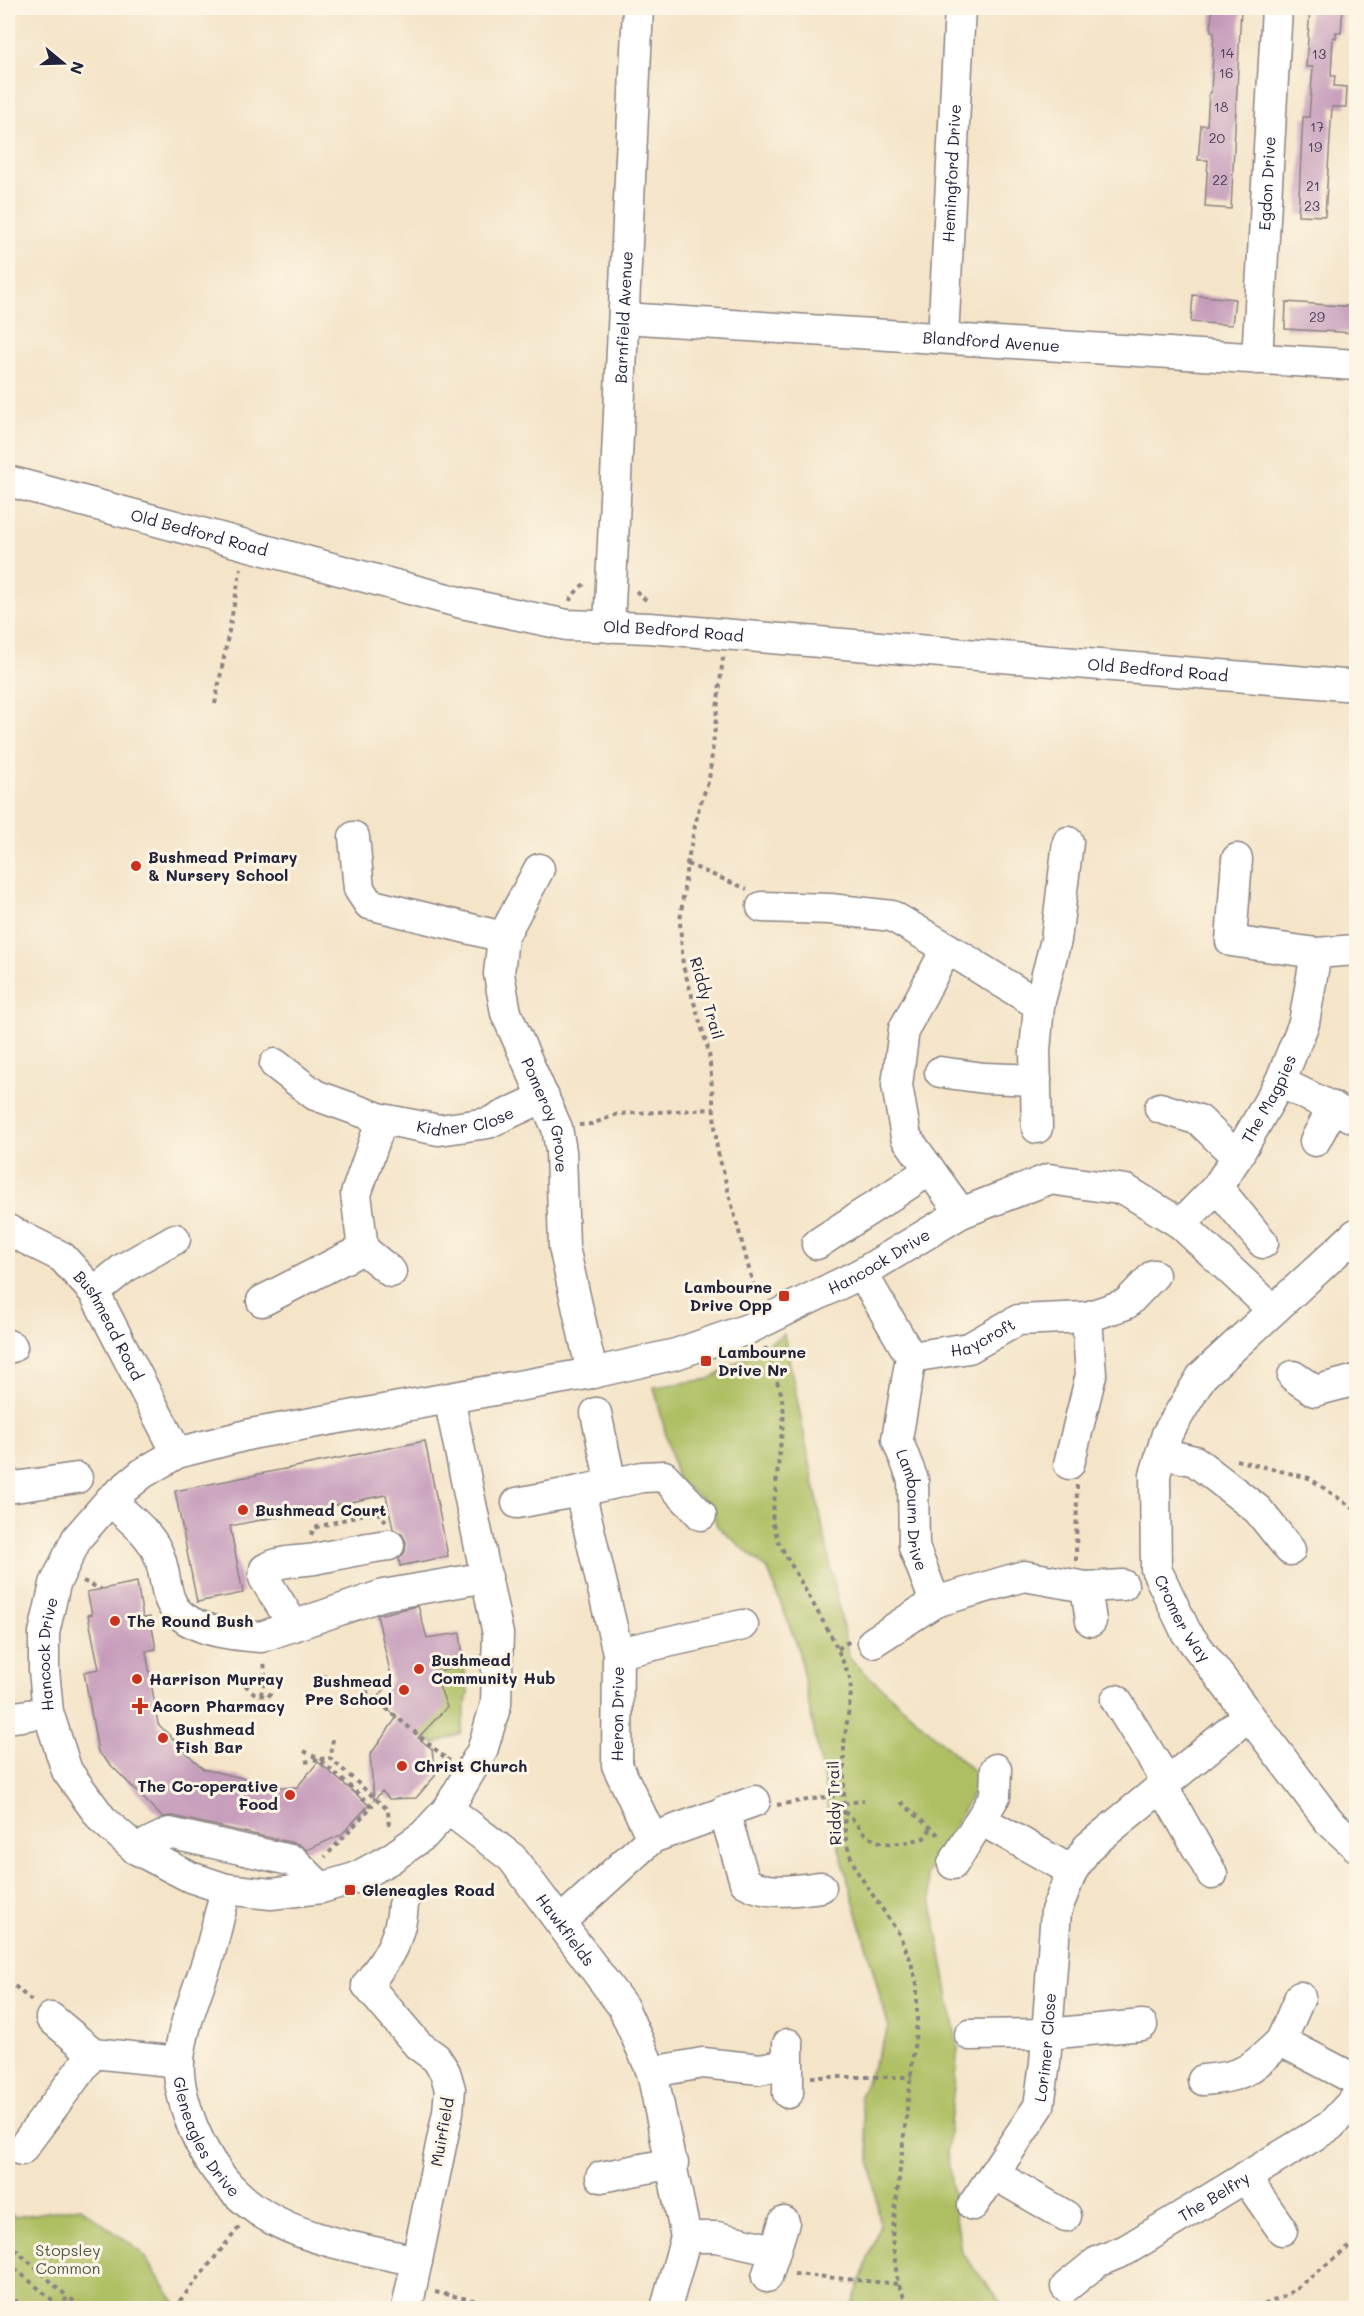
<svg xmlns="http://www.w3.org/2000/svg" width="1364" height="2316" font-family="Mali,sans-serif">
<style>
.green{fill:#aebf63;stroke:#68704f;stroke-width:1.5}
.building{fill:#c49aba}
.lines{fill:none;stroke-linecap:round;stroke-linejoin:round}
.minor-casing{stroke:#8b8382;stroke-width:33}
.path{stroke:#8b8382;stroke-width:4;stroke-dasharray:4.5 4.5;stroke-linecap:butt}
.minor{stroke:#fff;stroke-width:30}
.poi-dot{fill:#c8321e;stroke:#fcf5e5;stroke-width:2}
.labels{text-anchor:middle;stroke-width:6;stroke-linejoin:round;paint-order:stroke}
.number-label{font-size:14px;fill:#4a405b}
.street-label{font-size:16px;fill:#22223b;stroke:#fcf5e5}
.poi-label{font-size:16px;font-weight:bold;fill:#22223b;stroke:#fcf5e5;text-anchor:start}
.park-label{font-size:16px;fill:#535949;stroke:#fcf5e5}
</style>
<rect width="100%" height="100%" fill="#fcf5e5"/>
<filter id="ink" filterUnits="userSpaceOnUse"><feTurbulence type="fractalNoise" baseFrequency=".0167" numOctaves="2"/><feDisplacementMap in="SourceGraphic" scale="12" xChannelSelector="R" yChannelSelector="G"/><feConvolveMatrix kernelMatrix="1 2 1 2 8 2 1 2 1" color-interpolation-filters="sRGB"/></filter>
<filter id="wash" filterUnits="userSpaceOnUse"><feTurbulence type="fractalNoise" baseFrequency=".008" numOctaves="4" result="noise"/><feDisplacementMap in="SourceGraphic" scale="24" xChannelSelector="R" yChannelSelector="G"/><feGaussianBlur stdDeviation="1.35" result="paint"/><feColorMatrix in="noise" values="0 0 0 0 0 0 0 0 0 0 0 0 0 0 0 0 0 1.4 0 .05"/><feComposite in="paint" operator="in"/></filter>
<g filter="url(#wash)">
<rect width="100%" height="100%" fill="#f4e4c8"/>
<path class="green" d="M784,1334L849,1658L981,1778L927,1875L958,2049L947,2152L961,2252L1006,2308H851L880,2224L860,2096L889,2028L832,1823L798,1648L768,1570L717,1526L711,1507L677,1479L654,1387L710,1379Z
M464,1666L468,1692L461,1733L435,1744L419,1736L434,1672Z
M80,2207L141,2252L179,2308H8V2211L15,2217Z"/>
<g id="blocks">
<path class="building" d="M1212,8H1241L1231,209L1205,207L1208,160H1198L1201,125H1207L1209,93H1211L1214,32H1211Z
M1310,8H1343L1341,33L1336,32V38L1333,37L1331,76H1335L1334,86L1347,87L1346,107H1332L1325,216L1298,215L1303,117H1309L1313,67H1306Z
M1193,295L1235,299L1232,325L1191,322Z
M1286,302L1356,307V333L1285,329Z
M425,1441L448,1556L400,1566L399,1559L405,1552L406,1542L402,1534L393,1529L386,1495L230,1526L243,1593L197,1602L175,1491Z
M137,1582L143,1618L150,1617L156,1649L146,1651L158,1724L203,1769L286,1788L297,1787L318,1762L369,1805L341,1835L307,1850L298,1844L173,1816L162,1817L98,1752L84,1672L99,1669L88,1615L92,1614L87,1592Z
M418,1606L427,1638L460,1633L464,1666L434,1672L447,1707L418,1738L432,1749L435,1776L416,1798L389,1799L382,1791L374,1800L370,1755L397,1717L376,1700L392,1680L377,1615Z"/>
</g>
</g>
<g filter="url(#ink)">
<use href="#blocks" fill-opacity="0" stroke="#8b8382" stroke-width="1.5"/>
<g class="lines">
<g class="minor-casing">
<g id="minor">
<path id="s1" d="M624,318L1356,365"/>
<path id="s2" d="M943,338L960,8"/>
<path id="s3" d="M1257,359L1277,8"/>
<path id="s4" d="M8,481L462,603L567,625L649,628L1356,686"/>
<path id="s5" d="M609,627L638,8"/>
<path d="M354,837L359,889L369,904L503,937"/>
<path d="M1237,859L1231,941L1316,953"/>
<path id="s6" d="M539,869L503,937L499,974L506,1013L557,1128L561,1151L564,1247L592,1373"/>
<path d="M762,907L830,909L892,916L947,948L904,1029L897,1085L906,1137L961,1213"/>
<path d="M947,948L1039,1005L1035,1051L1037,1128"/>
<path d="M1039,1005L1056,940L1068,842"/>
<path id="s7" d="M275,1064L315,1095L382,1119L439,1130L488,1123L544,1097"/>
<path d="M940,1072L984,1078L1036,1080"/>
<path d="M1280,1082L1356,1119"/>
<path d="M1160,1108L1199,1120L1237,1157"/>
<path d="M1315,1141L1333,1107"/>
<path d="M1217,1187L1263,1243"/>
<path id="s8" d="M1181,1224L1217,1187L1237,1157L1280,1082L1304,1023L1316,953L1356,950"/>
<path id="s9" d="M8,1230L62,1257L94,1292L177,1453"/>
<path id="s10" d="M1356,1234L1202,1376L1167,1434L1155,1475L1156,1569L1186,1632L1329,1821L1356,1846"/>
<path d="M817,1244L930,1170"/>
<path d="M363,1249L391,1272"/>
<path id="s11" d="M862,1273L911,1357L897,1439L913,1480L914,1547L935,1602L1024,1576L1086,1587L1123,1585"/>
<path d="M94,1292L124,1268L175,1239"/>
<path d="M262,1301L363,1249L356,1194L382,1119"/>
<path d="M1087,1317L1126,1304L1154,1275"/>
<path d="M8,1345L12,1347"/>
<path id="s12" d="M911,1357L969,1348L1018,1320L1087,1317L1091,1375L1069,1464"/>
<path d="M1293,1376L1315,1391L1356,1380"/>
<path id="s13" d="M449,1398L498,1634L496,1704L482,1751L448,1809L424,1835L390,1859L355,1878L321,1888L271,1894L226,1889L190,1877L136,1849L102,1819L67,1771L48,1712L44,1670V1633L55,1584L77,1538L110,1500L143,1473L177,1453L251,1434L449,1398L592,1373L676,1354L748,1329L862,1273L961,1213L1049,1179L1126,1190L1181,1224L1272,1309"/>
<path d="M596,1413L611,1484"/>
<path d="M1161,1453L1195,1461L1258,1510L1290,1550"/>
<path d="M8,1488L77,1478"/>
<path d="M110,1500C125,1515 148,1531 157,1551C165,1567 164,1585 170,1600C182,1631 233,1635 261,1637L383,1595L487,1577"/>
<path d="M517,1503L580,1491"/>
<path d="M1086,1587L1091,1621"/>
<path d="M294,1626L264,1578L265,1569C281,1560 297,1562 315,1559C340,1554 363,1548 389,1545"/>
<path d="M873,1642L935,1602"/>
<path d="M618,1653L580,1491L642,1477L664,1476L701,1515"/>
<path d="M1116,1700L1166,1780"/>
<path d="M8,1718L48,1712"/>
<path d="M1161,1784L1212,1874"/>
<path id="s14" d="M448,1809L512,1858L623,2007L652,2072L686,2237L666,2308"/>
<path d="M724,1811L745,1882C769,1896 794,1890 821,1887"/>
<path d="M981,1820L1072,1871"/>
<path id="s15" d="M652,1838L617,1765L618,1653L743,1625"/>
<path d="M136,1849L169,1833L294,1861L321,1888"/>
<path d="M953,1864L995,1796L996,1769"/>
<path id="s16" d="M226,1889C220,1912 215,1936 208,1959C197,1993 183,2024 179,2059C177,2081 186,2110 194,2130C237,2232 321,2240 417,2261"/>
<path d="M403,1905C401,1938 387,1959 367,1985L418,2045L436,2058L445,2072L450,2089L448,2112L407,2308"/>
<path d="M560,1922L652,1838L755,1801"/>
<path d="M1300,1997L1281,2041L1356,2080"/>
<path d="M51,2018L93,2053L179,2062"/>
<path d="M970,2035L1047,2034L1142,2025"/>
<path d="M788,2044V2093"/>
<path d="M652,2072L703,2063L760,2069L787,2064"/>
<path d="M1203,2080C1245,2077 1251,2069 1281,2041"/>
<path d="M21,2150L93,2053"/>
<path d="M994,2174L1066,2216"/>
<path d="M601,2177L673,2163"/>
<path d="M1245,2177L1282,2230"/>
<path id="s17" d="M973,2205L1039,2106L1045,2063L1056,1911L1072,1871L1088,1847L1248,1716"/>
<path d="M686,2237H717L775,2250"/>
<path d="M767,2277L784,2222"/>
<path id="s18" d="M1066,2287L1097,2262L1126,2250L1330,2126L1356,2098"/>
</g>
</g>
<path class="path" d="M636,591L648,602
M570,601L571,597L586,582
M723,657L709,780L699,807L687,864L680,922L683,966L709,1052L717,1149L757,1299
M215,704L241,568
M687,864L747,889
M579,1125L592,1124L618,1114L714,1109
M765,1347L781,1393L784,1413L772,1521L779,1543L834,1641L850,1678L851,1693L844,1744V1804L845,1834L849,1853L858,1873L899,1934L910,1959L917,1984V2022L892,2238L898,2284L909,2308
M1236,1460L1309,1478L1356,1510
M311,1535L314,1528L364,1514L378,1513L386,1521
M1076,1561L1077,1485
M83,1581L101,1589
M838,1649L850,1641
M323,1676L362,1688L448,1760L449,1758
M245,1685L254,1693L268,1697L273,1690
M261,1695L265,1673L264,1660
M333,1739L330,1758L388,1810L389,1830
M304,1751L319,1759L330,1758
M305,1762L319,1759L372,1806L325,1857
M901,1802L941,1837
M844,1804L864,1800
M777,1805L844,1794
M844,1812C854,1818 859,1830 868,1836C884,1848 906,1843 924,1838L930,1830
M8,1980L34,2003
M811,2077H912
M8,2243L68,2297
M8,2263L62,2308
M794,2274L898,2284
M435,2292L510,2308
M8,2293L23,2308
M58,2308L68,2297L79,2305L137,2308
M174,2308L241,2225
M1256,2308L1287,2295L1356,2242"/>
<use href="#minor" class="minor"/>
</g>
</g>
<g class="poi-dot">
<circle cx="136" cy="866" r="6"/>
<rect x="778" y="1290" width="12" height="12" rx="3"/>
<rect x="700" y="1355" width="12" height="12" rx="3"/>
<circle cx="243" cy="1510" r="6"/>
<circle cx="115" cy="1621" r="6"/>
<circle cx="419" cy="1669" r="6"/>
<circle cx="137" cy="1679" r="6"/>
<circle cx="404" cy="1690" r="6"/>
<path d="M137 1697h6v6h6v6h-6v6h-6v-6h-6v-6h6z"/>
<circle cx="163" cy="1738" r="6"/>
<circle cx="402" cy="1766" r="6"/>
<circle cx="290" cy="1795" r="6"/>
<rect x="344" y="1884" width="12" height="12" rx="3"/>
</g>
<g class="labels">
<g class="number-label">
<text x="1227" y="58">14</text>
<text x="1319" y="59">13</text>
<text x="1226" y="78">16</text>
<text x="1221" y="112">18</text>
<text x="1317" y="132">17</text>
<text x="1217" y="143">20</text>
<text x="1315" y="152">19</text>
<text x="1220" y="185">22</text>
<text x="1313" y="191">21</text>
<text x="1312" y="211">23</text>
<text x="1317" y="322">29</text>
</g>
<g class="street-label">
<text dy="6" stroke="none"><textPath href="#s2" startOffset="165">Hemingford Drive</textPath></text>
<text dy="6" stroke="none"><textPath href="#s3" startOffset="176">Egdon Drive</textPath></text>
<text dy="6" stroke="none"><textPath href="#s5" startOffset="310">Barnfield Avenue</textPath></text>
<text dy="6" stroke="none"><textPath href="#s1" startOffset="368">Blandford Avenue</textPath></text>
<text dy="6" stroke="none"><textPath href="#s4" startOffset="198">Old Bedford Road</textPath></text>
<text dy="6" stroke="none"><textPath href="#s4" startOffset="684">Old Bedford Road</textPath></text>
<text dy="6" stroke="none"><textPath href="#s4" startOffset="1170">Old Bedford Road</textPath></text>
<text transform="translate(707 998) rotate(74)" y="6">Riddy Trail</text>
<text dy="6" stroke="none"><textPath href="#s8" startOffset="154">The Magpies</textPath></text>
<text dy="6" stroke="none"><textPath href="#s7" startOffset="207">Kidner Close</textPath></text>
<text dy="6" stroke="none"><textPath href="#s6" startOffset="264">Pomeroy Grove</textPath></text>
<text dy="6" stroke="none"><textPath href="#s13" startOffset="1986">Hancock Drive</textPath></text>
<text dy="6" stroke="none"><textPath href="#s9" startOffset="144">Bushmead Road</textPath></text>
<text dy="6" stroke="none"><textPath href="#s12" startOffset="75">Haycroft</textPath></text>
<text dy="6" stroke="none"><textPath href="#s11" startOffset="254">Lambourn Drive</textPath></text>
<text dy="6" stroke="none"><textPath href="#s10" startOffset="470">Cromer Way</textPath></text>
<text dy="6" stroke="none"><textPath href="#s13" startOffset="999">Hancock Drive</textPath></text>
<text dy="6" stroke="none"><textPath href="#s15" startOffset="132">Heron Drive</textPath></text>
<text transform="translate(834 1803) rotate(-92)" y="6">Riddy Trail</text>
<text dy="6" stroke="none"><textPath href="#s14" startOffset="170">Hawkfields</textPath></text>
<text dy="6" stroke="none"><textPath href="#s17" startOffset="178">Lorimer Close</textPath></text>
<text transform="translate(442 2132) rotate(-80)" y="6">Muirfield</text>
<text dy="6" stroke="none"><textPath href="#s16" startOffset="261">Gleneagles Drive</textPath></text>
<text dy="6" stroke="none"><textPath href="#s18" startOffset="174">The Belfry</textPath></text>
</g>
<g class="poi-label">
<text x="148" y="863">Bushmead Primary<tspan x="148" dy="18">&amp; Nursery School</tspan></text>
<text x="772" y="1293" text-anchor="end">Lambourne<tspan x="772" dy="18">Drive Opp</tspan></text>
<text x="718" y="1358">Lambourne<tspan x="718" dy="18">Drive Nr</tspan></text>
<text x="255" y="1516">Bushmead Court</text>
<text x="127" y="1627">The Round Bush</text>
<text x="431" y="1666">Bushmead<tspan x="431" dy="18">Community Hub</tspan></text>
<text x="149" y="1685">Harrison Murray</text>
<text x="392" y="1687" text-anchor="end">Bushmead<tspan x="392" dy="18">Pre School</tspan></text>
<text x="152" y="1712">Acorn Pharmacy</text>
<text x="175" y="1735">Bushmead<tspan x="175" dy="18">Fish Bar</tspan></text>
<text x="414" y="1772">Christ Church</text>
<text x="278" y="1792" text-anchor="end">The Co-operative<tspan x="278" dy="18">Food</tspan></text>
<text x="362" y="1896">Gleneagles Road</text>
</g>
<g class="park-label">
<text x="68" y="2256">Stopsley<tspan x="68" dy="18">Common</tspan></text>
</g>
</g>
<rect width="1364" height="2316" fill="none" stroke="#fcf5e5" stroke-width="30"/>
<g transform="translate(63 63) rotate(109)" stroke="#fcf5e5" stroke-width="4.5" paint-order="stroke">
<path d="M0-4.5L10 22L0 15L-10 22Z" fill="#22223b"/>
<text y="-9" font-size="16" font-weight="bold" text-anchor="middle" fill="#22223b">N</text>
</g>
</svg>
